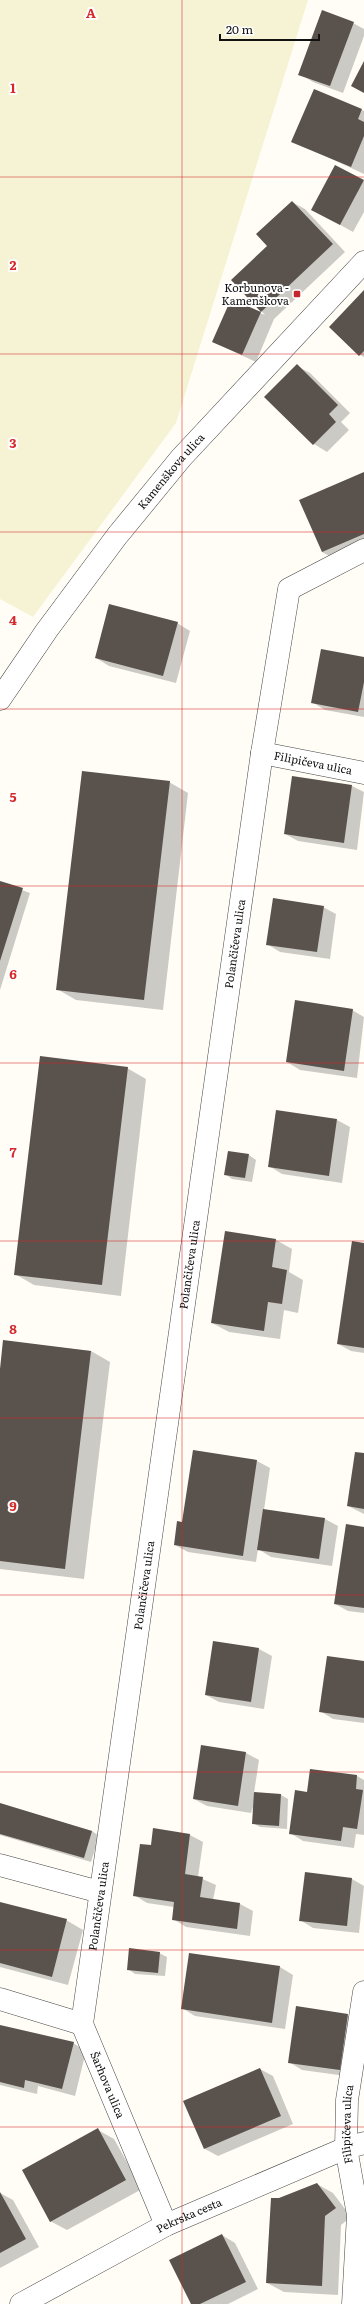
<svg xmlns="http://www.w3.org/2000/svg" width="364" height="2304" font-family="Literata,serif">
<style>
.farmland{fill:#f6f3d4}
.shadow{fill:#0003}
.building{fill:#5a524d}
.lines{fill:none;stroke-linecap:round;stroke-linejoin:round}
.street-casing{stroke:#444;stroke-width:23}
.street{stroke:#fff;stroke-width:22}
.grid{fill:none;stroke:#d62828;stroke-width:1;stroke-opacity:0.55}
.poi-dot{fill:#c4262e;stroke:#fff;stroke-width:1.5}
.labels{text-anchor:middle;stroke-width:4;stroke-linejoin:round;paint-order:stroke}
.poi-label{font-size:11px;fill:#111;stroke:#fff;text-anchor:end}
.street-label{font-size:11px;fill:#111;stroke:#fff}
.grid-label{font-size:13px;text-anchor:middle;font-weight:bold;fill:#d62828;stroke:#fff;stroke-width:4;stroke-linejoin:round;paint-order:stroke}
</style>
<rect width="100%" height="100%" fill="#fffdf5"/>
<path class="farmland" d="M0,0H308L176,423L33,617L0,599Z"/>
<path class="shadow" d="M353,23L364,29V36L343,93L313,82L300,74Z
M315,90L364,111V174L293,141Z
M336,166L364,181V212L353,232L326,217Z
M292,202L305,209L345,252L274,319L256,362L213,342L231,300L265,315L232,280L269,246Z
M364,291V357L360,355Z
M297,366L310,373L350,413L341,422L349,430L327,452L314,444L265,397Z
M364,473V547L335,559L322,552Z
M177,623L190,631L176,683L109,666L96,658Z
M364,658V717L325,710L312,702Z
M293,777L352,786L364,792L357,850L298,841L285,834Z
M169,782L188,793L163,1010L76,1000L57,989Z
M0,882L30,893L0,990Z
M323,907L336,914L330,959L280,952L267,944Z
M352,1010L364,1017L357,1078L300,1070L287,1062Z
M127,1068L146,1079L121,1296L34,1285L15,1274Z
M337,1120L350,1127L342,1183L282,1174L269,1166Z
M228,1152L249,1155L256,1160L252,1182L232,1179L225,1174Z
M226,1233L276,1240L292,1249L289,1272L303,1280L298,1313L284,1310L280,1339L229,1332L212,1323Z
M364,1244V1353L351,1351L338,1344Z
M4,1341L91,1351L110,1362L84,1579L0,1569V1377Z
M194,1452L257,1461L270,1468L264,1510L325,1519L338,1526L332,1566L271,1557L258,1549L256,1562L188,1552L175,1545L183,1523Z
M364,1454V1514L348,1506Z
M364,1528V1613L348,1611L335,1604Z
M259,1649L272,1656L264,1709L219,1702L206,1695Z
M364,1662V1723L333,1719L320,1711Z
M202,1746L246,1753L259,1760L254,1793L281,1795L288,1799L287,1829L260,1827L253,1823L255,1801L251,1813L207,1806L194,1799Z
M311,1770L357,1776L364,1780V1835L356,1834L354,1848L303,1841L290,1833L308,1793Z
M0,1804L92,1831L99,1836L91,1862L0,1835Z
M154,1829L190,1835L203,1842L198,1877L216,1885L213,1900L240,1904L253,1911L250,1936L186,1927L173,1919L174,1907L147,1903L134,1895L152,1846Z
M306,1873L352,1879L364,1886L359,1933L313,1928L300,1920Z
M0,1903L66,1920L83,1930L68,1985L0,1967Z
M159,1953L167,1957L165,1976L135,1974L128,1969Z
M190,1954L280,1967L293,1975L285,2029L195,2016L182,2008Z
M347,2015L360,2022L353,2077L302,2070L289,2062Z
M0,2026L73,2043L86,2051L75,2096L38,2086L37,2094L0,2085Z
M260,2069L273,2076L293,2124L218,2156L205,2149Z
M98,2130L114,2139L142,2189L67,2230L50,2221Z
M317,2184L333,2193L351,2217L341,2225L338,2295L284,2292L267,2283L279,2199Z
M0,2193L13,2200L39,2247L0,2268Z
M222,2235L235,2243L258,2289L228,2304H192Z"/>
<path class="building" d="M322,10L354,22L330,86L298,75Z
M364,61V93L351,86Z
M314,89L362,109L358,119L364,122V136L351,167L291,142Z
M335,165L364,180L340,225L311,210Z
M292,201L333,244L261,312L231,280L267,246L256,234Z
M364,290V351L359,356L329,327Z
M231,299L261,312L242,355L212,342Z
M297,364L338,405L329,414L336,422L313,445L264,397Z
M364,472V534L322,552L299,500Z
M109,604L178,622L163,676L95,658Z
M321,649L364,657V682L358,712L311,703Z
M82,771L170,781L144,1000L56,990Z
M292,776L352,785L344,843L284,834Z
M0,881L23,888L0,961Z
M273,898L324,906L317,952L266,945Z
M295,1000L353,1009L344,1071L286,1062Z
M40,1056L128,1067L102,1285L14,1275Z
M276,1110L337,1119L329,1176L268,1167Z
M228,1151L249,1154L245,1178L224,1175Z
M225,1231L276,1239L272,1267L287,1270L282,1304L268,1302L264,1331L211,1323Z
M352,1241L364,1243V1348L337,1344Z
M3,1340L91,1351L65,1569L0,1561V1369Z
M193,1450L257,1460L243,1556L174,1545L177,1521L182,1522Z
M355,1452L364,1453V1509L347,1506Z
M263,1509L325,1518L319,1559L257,1550Z
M346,1524L364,1527V1608L334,1604Z
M213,1641L259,1648L251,1702L205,1695Z
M327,1656L364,1661V1718L319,1712Z
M201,1745L246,1752L238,1806L193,1799Z
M310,1769L357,1775L356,1789L363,1790L357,1829L343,1827L341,1841L289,1834L295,1790L307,1792Z
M254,1792L281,1794L279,1826L252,1824Z
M0,1803L92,1831L84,1858L0,1834Z
M153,1828L190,1834L185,1874L203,1877L200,1897L240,1903L237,1929L172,1920L174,1902L133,1896L140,1844L151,1845Z
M305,1872L352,1878L347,1926L299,1921Z
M0,1902L67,1919L52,1977L0,1963Z
M129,1948L160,1952L158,1973L127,1970Z
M189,1953L280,1966L272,2023L181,2009Z
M296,2006L348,2014L340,2070L288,2063Z
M0,2025L74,2042L62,2089L25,2080L24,2088L0,2082Z
M260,2068L281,2116L204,2149L183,2101Z
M98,2128L126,2180L50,2222L22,2170Z
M317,2183L336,2208L325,2216L322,2286L266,2283L271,2198H279Z
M0,2192L26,2239L0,2253Z
M222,2234L246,2282L200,2304H191L169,2260Z"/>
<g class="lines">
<g class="street-casing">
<g id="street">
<path id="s1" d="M0,699L47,630L117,536L181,458L364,262"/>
<path id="s2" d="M262,753L364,773"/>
<path d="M0,1865L100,1892"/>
<path d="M0,1999L82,2024"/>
<path id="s3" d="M82,2024L262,753L289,589L364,550"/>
<path id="s4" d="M82,2024L166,2225"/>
<path id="s5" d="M21,2304L166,2225L346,2148L364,2143"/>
<path id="s6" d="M353,2304L358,2215L346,2148L347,2100L364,1992"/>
</g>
</g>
<use href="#street" class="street"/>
</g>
<path class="grid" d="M182,0V2304M0,177H364M0,354H364M0,532H364M0,709H364M0,886H364M0,1063H364M0,1241H364M0,1418H364M0,1595H364M0,1772H364M0,1950H364M0,2127H364"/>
<rect class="poi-dot" x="293" y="290" width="8" height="8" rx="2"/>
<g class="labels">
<g class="poi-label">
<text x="289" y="292">Korbunova -<tspan x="289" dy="13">Kamenškova</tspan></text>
</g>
<g class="street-label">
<text dy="4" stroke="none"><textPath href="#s1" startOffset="285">Kamenškova ulica</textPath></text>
<text dy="4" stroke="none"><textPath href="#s2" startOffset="52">Filipičeva ulica</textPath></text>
<text dy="4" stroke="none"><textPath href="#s3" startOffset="1091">Polančičeva ulica</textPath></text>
<text dy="4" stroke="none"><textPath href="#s3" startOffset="767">Polančičeva ulica</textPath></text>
<text dy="4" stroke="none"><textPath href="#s3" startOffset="443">Polančičeva ulica</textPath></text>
<text dy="4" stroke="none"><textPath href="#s3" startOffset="119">Polančičeva ulica</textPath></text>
<text dy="4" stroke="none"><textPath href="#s4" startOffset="66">Šarhova ulica</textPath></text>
<text dy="4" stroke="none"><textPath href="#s6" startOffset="181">Filipičeva ulica</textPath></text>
<text dy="4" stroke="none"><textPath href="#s5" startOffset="190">Pekrska cesta</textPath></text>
</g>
</g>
<g class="grid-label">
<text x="91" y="18">A</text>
<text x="13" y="93">1</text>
<text x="13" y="270">2</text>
<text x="13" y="448">3</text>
<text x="13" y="625">4</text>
<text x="13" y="802">5</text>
<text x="13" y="979">6</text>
<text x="13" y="1157">7</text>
<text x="13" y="1334">8</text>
<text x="13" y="1511">9</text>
</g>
<path d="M220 34v6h99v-6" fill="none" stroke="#111111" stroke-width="2"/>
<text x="226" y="34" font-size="12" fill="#111111" stroke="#ffffff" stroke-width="3" paint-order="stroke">20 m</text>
</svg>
